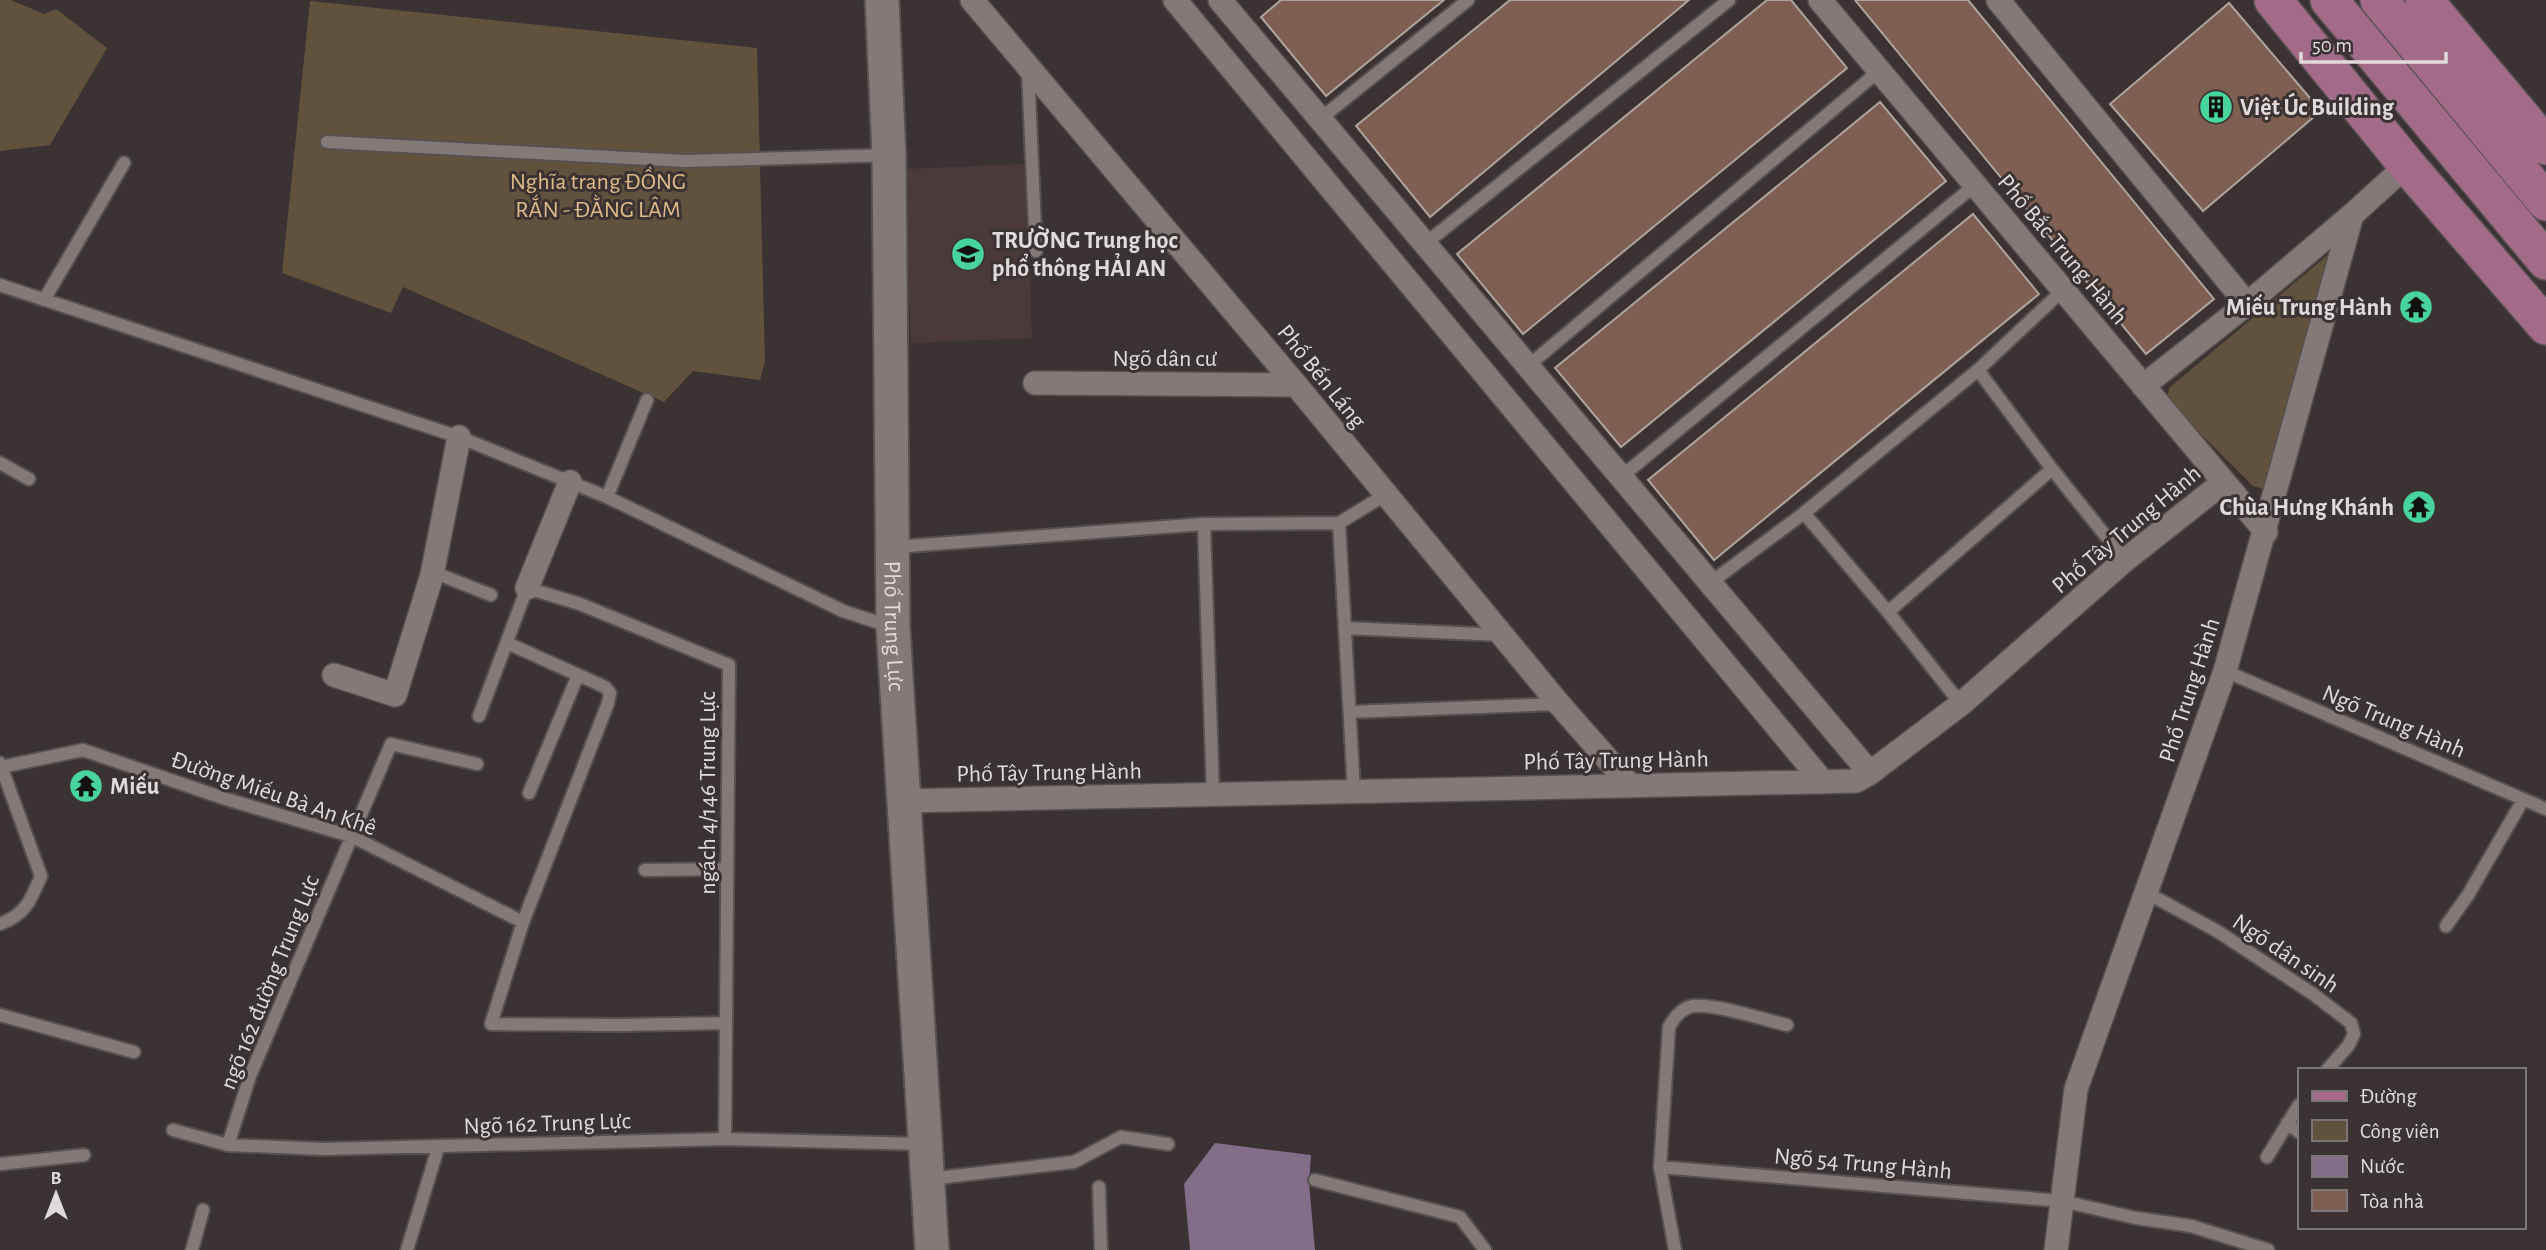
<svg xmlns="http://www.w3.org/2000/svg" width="2546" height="1250" font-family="'Alegreya Sans',sans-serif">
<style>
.built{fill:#4a3a3b}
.green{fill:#61523e}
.water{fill:#826e88}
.building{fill:#7e5f51;stroke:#ada4a0;stroke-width:2}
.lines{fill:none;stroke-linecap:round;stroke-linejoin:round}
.lane-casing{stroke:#575050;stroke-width:16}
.street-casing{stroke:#575050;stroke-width:26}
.secondary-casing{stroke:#575050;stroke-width:37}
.primary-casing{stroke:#575050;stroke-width:40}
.lane{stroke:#837979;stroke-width:12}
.street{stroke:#837979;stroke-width:23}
.secondary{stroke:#837979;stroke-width:33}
.primary{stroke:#a46b88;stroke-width:37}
.labels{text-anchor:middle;stroke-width:6;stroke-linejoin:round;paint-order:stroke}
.poi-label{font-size:24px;font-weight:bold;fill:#e0dada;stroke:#3b3333;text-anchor:start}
.park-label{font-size:24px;fill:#deba89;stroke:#3b3333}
.street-label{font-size:24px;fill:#e0dada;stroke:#3b3333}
</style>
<rect width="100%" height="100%" fill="#3b3333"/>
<path class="built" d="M1026,164L1032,338L911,343L904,169Z"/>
<path class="green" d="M0,0H11L44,14L56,9L107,48L50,145L0,151Z
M310,1L757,48L765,362L760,380L693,371L664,402L403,287L391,313L282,273Z
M2330,253L2272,486L2263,489L2253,486L2167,400L2169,388Z"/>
<path class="water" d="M1215,1143L1311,1155L1309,1183L1315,1250H1190L1184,1184Z"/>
<path class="building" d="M1281,0H1444L1326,96L1261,17Z
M1510,0H1689L1430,217L1356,126Z
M1767,0H1791L1847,68L1523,334L1457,254Z
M1855,0H1968L2214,299L2146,354Z
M2229,3L2321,111L2203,211L2110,104Z
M1880,102L1946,181L1621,447L1555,368Z
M1973,214L2039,294L1714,560L1648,480Z"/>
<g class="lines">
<g class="lane-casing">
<path id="lane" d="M1028,71L1036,251
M1320,119L1468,0
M327,142L685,161L889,155
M1425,244L1729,0
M0,285L459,437L607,497L843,611L889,626
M44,300L124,163
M1528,366L1879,71
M1978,370L2052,469L2125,560
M0,463L29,479
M1621,477L1975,185
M607,497L647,400
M1804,513L1888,612L1961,704
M1339,523L1354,792
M894,547L1204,524
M433,572L491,595
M1710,583L1804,513L1978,370L2063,290
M1888,612L2052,469
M1345,628L1502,635
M507,643L605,687L610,693L608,703L523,922L491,1024L621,1025L726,1023
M2225,671L2546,809
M1350,712L1559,704
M479,716L527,588L580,604L729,665L725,1139
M0,763L41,876C31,900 26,914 0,924
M1,767L83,750L226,799L351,836L523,922
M529,793L578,675
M1213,795L1204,524L1339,523L1385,495
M645,870L727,869
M2147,893L2217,931L2313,994L2351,1023L2354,1034L2348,1046L2327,1070
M2446,926L2468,895L2523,800
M0,1015L134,1052
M2287,1123L2299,1132
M173,1130L228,1145L324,1149L725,1139L924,1144
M228,1145L250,1076L391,744L477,764
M2267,1157L2299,1105
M0,1164L84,1155
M1660,1167L2062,1201L2136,1218L2191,1226L2268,1250
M929,1179L1074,1162L1121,1137L1168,1144
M1315,1180L1460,1217L1485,1250
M1099,1187L1101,1250
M192,1250L203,1210
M407,1250L438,1148
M1675,1250L1660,1167L1669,1027C1674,1018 1681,1008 1693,1006C1714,1003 1765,1020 1787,1025"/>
</g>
<g class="street-casing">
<path id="street" d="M972,0L1296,385L1559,704L1631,786
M1175,0L1823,782
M1220,0L1870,773
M1820,0L2266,532
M1998,0L2247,304
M1035,383L1296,385
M2143,386L2247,304L2352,215
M527,588L570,482
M334,675L395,695L432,575L459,437
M902,801L1856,781L1870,773L1961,704L2125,560L2224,482
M2056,1250L2076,1089L2225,671L2352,215L2407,165"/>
</g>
<g class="secondary-casing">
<g id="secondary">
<path id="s1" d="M882,0L889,155L893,627L932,1250"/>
</g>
</g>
<g class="primary-casing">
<path id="primary" d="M2273,0L2407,165L2546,326
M2329,0L2546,261
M2379,0L2546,202
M2424,0L2546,146"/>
</g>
<use href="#lane" class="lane"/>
<use href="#street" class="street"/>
<use href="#secondary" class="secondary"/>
<use href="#primary" class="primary"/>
</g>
<defs>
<g id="building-disc" transform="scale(1.75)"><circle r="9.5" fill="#48d49d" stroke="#3b3333"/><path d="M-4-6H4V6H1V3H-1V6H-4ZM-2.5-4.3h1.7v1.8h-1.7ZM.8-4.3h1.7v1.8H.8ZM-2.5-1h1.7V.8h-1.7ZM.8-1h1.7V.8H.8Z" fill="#111"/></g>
<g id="school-disc" transform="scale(1.75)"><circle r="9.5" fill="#48d49d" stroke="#3b3333"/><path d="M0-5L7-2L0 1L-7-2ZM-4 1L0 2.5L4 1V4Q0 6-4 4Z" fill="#111"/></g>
<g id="temple-disc" transform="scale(1.75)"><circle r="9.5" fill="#48d49d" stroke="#3b3333"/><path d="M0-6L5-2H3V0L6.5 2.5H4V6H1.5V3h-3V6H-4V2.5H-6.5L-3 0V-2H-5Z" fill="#111"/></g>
</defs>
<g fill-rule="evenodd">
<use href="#building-disc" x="2216" y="107"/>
<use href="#school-disc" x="968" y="254"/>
<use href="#temple-disc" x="2416" y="307"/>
<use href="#temple-disc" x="2419" y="507"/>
<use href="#temple-disc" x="86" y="786"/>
</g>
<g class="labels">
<g class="poi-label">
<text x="2240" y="115">Việt Úc Building</text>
<text x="992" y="248">TRƯỜNG Trung học<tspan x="992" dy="28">phổ thông HẢI AN</tspan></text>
<text x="2392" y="315" text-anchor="end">Miếu Trung Hành</text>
<text x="2394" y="515" text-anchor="end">Chùa Hưng Khánh</text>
<text x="110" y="794">Miếu</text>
</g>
<g class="park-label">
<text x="598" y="189">Nghĩa trang ĐỒNG<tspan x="598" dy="28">RẮN - ĐẰNG LÂM</tspan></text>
</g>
<g class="street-label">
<text transform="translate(2063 249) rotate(50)" y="8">Phố Bắc Trung Hành</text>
<text x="1165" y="366">Ngõ dân cư</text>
<text transform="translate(1322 376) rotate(51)" y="8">Phố Bến Láng</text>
<text transform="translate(2126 529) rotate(-40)" y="8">Phố Tây Trung Hành</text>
<text dy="8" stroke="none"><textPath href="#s1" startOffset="626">Phố Trung Lực</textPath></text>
<text transform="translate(2189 690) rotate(-72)" y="8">Phố Trung Hành</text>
<text transform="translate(2394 721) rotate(23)" y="8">Ngõ Trung Hành</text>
<text transform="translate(1616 760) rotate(-1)" y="8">Phố Tây Trung Hành</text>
<text transform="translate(1049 772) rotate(-1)" y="8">Phố Tây Trung Hành</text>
<text transform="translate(274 793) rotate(19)" y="8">Đường Miếu Bà An Khê</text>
<text transform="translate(707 793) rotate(-90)" y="8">ngách 4/146 Trung Lực</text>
<text transform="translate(2286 953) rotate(34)" y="8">Ngõ dân sinh</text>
<text transform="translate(269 982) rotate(-68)" y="8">ngõ 162 đường Trung Lực</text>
<text transform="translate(547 1123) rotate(-2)" y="8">Ngõ 162 Trung Lực</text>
<text transform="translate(1863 1163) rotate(5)" y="8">Ngõ 54 Trung Hành</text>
</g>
</g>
<rect x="2298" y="1068" width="228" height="161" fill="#3b3333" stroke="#7d7676" stroke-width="2"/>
<rect x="2312" y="1091" width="35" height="10" fill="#a46b88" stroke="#7d7676" stroke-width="2"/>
<text x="2360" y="1103" font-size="21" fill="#e0dada">Đường</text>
<rect x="2312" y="1120" width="35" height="21" fill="#61523e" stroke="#7d7676" stroke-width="2"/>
<text x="2360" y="1138" font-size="21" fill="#e0dada">Công viên</text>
<rect x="2312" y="1156" width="35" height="21" fill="#826e88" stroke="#7d7676" stroke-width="2"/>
<text x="2360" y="1173" font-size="21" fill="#e0dada">Nước</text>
<rect x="2312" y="1190" width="35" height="21" fill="#7e5f51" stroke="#7d7676" stroke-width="2"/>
<text x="2360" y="1208" font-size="21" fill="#e0dada">Tòa nhà</text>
<g transform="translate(56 1194)" stroke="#3b3333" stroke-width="5" paint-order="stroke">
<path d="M0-5L12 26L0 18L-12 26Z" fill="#e0dada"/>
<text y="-10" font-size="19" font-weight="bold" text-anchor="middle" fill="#e0dada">B</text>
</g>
<path d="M2301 52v10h145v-10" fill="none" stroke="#e0dada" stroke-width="3.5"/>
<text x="2312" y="52" font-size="21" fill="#e0dada" stroke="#3b3333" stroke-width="5" paint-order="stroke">50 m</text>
</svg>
